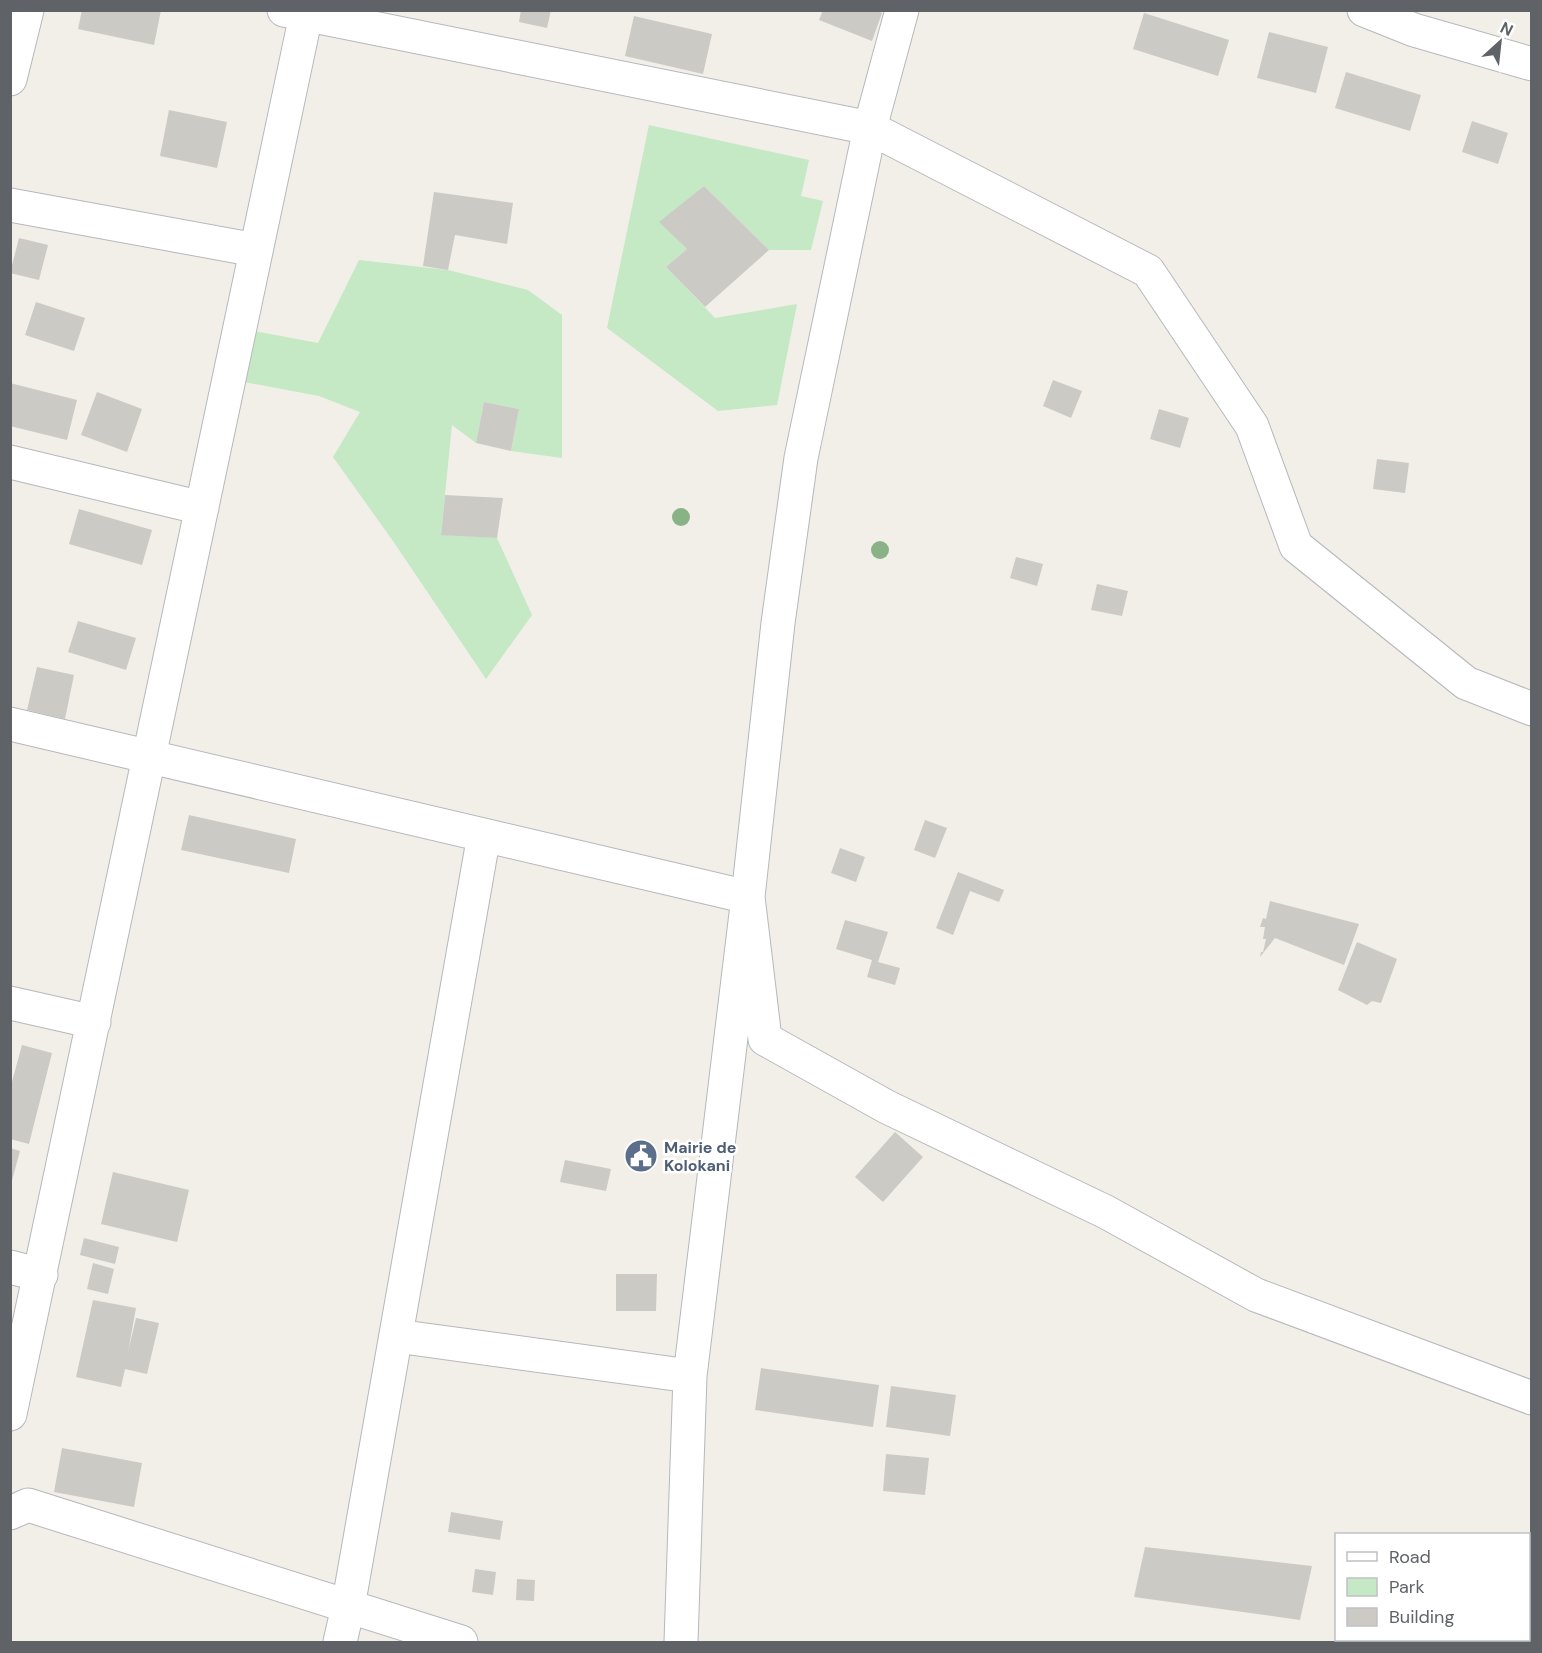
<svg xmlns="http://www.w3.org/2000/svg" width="1542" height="1653" font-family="'DM Sans',sans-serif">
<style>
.green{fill:#c5e8c5}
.building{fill:#cccac5}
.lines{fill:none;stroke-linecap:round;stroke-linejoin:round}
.minor-casing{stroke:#b5b8bc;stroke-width:35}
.minor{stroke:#fff;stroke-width:33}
.tree{fill:#89b387}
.labels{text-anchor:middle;stroke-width:5;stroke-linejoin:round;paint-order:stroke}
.service-label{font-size:16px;font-weight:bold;fill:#4e5e75;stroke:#fff;text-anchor:start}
</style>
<rect width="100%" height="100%" fill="#f1efe8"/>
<path class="green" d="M649,125L809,160L801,196L823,201L811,250H769L704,186L660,222L687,249L666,267L715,318L797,304L777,405L718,411L607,328Z
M359,260L448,270L528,290L562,315V458L511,451L519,409L484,402L476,443L452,425L441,534L497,538L532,615L486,679L393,541L333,457L360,412L319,396L244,382L254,331L318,343Z"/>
<path class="building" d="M82,10H161L154,45L78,29Z
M521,10H551L547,28L519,22Z
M823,10H875L882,13L872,41L819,20Z
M1144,13L1229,40L1218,76L1133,49Z
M634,16L712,34L703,74L625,56Z
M1269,32L1328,47L1316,93L1257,78Z
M1346,72L1421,95L1410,131L1335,108Z
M169,110L227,122L217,168L160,156Z
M1472,121L1508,133L1498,164L1462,152Z
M704,186L769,250L705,307L666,267L687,249L659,222Z
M434,192L513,203L507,244L455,235L448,270L423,266Z
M19,238L48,245L39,280L10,273Z
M36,302L85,318L74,351L25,335Z
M1053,380L1082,391L1071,418L1043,406Z
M10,383L77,400L67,440L10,426Z
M97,392L142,409L127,452L81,435Z
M484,402L519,409L511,451L476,443Z
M1159,409L1189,418L1180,448L1150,439Z
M1377,459L1409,463L1405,493L1373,489Z
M445,495L503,498L497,538L441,535Z
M79,509L152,530L142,565L69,544Z
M1016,557L1043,564L1037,586L1010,578Z
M1097,584L1128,591L1122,616L1091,610Z
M78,621L136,638L126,670L68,652Z
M37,667L74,675L65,719L27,710Z
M189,815L296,839L289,873L181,850Z
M925,820L947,828L935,858L914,850Z
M840,848L865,857L856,882L831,873Z
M958,872L1004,890L999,902L970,891L953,935L936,928Z
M1270,901L1359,924L1344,965L1275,938L1260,957L1261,952H1263L1266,939H1263L1265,927H1260L1263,918L1266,919Z
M845,920L888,932L878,962L900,968L895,985L867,977L872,960L836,949Z
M1357,942L1397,959L1381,1003L1372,1001L1367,1005L1338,990Z
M22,1045L52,1053L29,1144L10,1139V1089Z
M895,1132L923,1157L883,1202L855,1177Z
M10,1148L20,1151L11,1184H10Z
M565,1160L611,1169L606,1191L560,1182Z
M113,1172L189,1190L177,1242L101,1224Z
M84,1238L119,1247L115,1264L80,1255Z
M93,1263L114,1269L108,1294L87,1289Z
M616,1274H657L656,1311H616Z
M93,1300L136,1308L128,1352L136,1318L159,1323L147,1374L125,1369L121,1387L76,1377Z
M761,1368L879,1385L873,1427L755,1410Z
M891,1386L956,1395L950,1436L886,1427Z
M62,1448L142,1463L134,1507L54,1492Z
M886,1454L929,1458L925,1495L883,1491Z
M451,1512L503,1521L500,1540L448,1532Z
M1145,1547L1312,1566L1300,1620L1134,1597Z
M475,1569L496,1572L493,1595L472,1592Z
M517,1579L535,1580L534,1601L516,1600Z"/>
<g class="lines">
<g class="minor-casing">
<path id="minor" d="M284,10L870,128L1148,271L1252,426L1296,546L1466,683L1532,709
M1364,10L1414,30L1532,64
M10,79L27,10
M10,205L256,250
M10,462L202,508
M10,724L748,897L765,1039L887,1107L1106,1212L1256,1295L1532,1398
M10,1003L94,1022
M10,1267L41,1275
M396,1336L690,1376
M10,1414L306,15
M10,1513L28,1505L461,1642
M340,1642L348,1607L484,835
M681,1642L690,1376L748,897L778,623L801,458L870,128L902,10"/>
</g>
<use href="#minor" class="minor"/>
</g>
<g class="tree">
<circle cx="681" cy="517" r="9"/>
<circle cx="880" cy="550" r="9"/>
</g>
<defs>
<g id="civic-disc" transform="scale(1.725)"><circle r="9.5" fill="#5c6f8a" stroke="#fff"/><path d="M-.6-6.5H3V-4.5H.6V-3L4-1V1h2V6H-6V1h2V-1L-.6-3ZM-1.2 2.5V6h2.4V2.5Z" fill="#fff"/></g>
</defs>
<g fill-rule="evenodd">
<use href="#civic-disc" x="641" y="1156"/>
</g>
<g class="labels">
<g class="service-label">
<text x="664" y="1153">Mairie de<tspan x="664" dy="18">Kolokani</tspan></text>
</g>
</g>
<rect width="1542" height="1653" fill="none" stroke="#5f6368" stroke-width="24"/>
<rect x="1335" y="1533" width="195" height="108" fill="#ffffff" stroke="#bfc1c3" stroke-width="1.5"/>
<rect x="1347" y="1552" width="30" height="9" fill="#ffffff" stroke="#bfc1c3" stroke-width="1.5"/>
<text x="1389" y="1563" font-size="18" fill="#5f6368">Road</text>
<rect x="1347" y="1578" width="30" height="18" fill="#c5e8c5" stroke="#bfc1c3" stroke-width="1.5"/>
<text x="1389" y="1593" font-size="18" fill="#5f6368">Park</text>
<rect x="1347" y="1608" width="30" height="18" fill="#cccac5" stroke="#bfc1c3" stroke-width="1.5"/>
<text x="1389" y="1623" font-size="18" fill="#5f6368">Building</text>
<g transform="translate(1500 42) rotate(27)" stroke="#ffffff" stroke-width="4.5" paint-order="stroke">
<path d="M0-4.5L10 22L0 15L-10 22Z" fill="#5f6368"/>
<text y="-9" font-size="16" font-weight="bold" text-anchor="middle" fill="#5f6368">N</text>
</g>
</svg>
